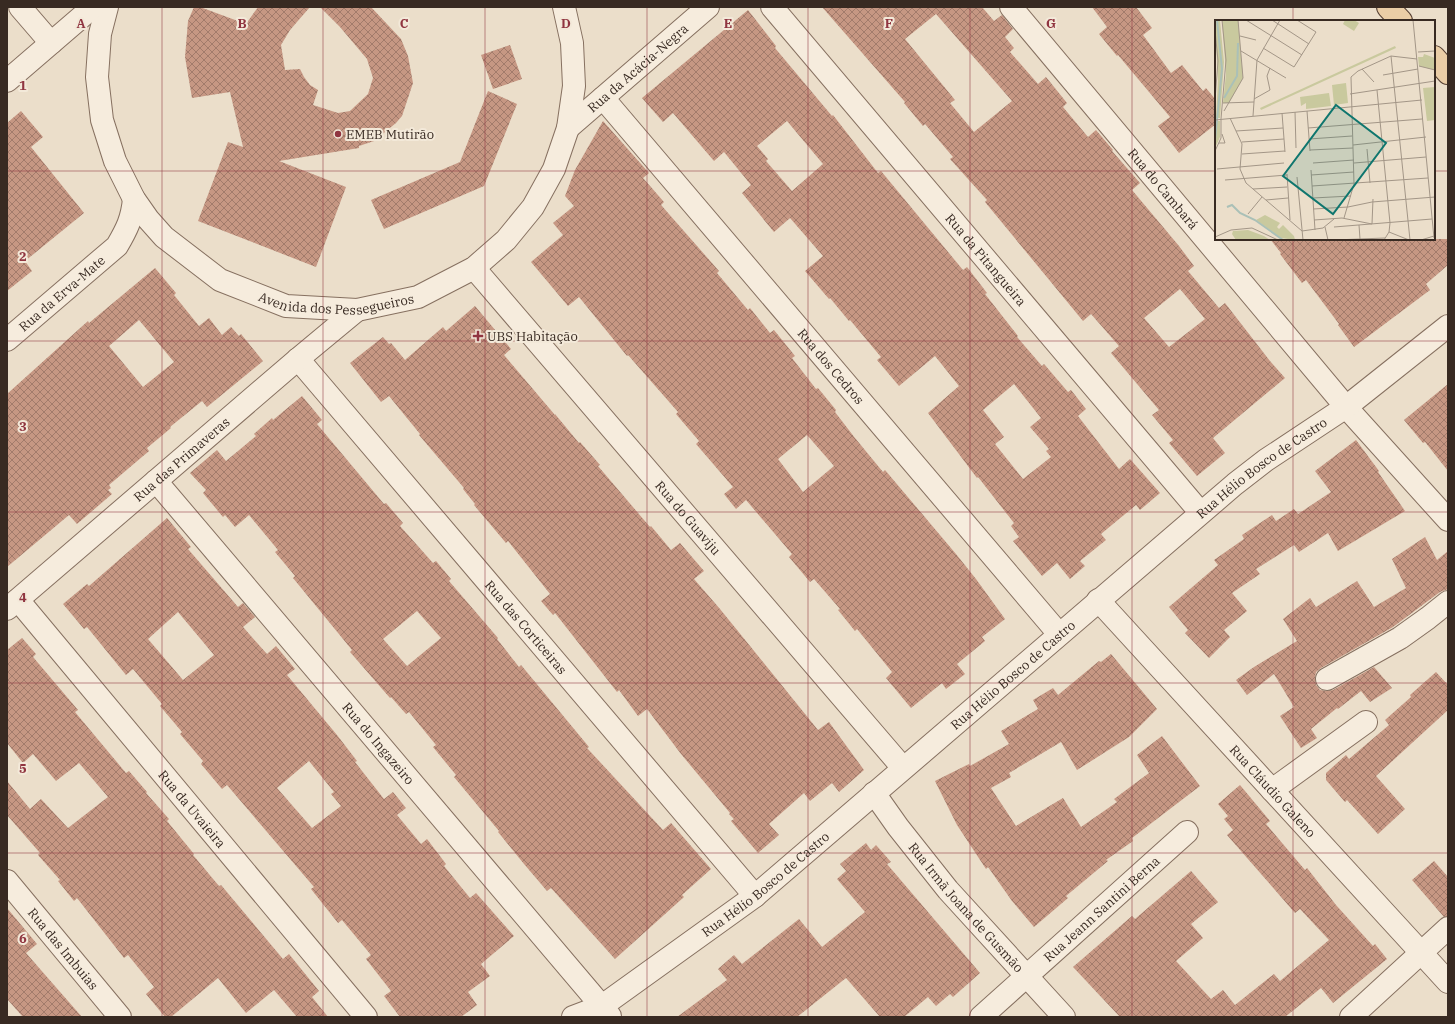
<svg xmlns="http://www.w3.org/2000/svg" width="1455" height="1024" font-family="'IBM Plex Serif',serif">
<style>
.building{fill:url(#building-cross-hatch);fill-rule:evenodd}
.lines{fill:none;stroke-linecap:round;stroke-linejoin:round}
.minor-casing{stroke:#867060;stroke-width:24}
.major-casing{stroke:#553f33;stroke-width:24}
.minor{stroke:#f6ecdd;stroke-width:22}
.major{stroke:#eacda6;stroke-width:22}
.grid{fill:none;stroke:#903540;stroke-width:1;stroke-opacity:0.55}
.poi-dot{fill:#903540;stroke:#f3e9d9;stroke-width:1.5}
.labels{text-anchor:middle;stroke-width:4;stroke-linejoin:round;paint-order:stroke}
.street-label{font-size:13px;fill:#382a22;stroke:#f3e9d9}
.poi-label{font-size:13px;fill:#382a22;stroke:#f3e9d9;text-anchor:start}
.inset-river{fill:none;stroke:#aac0b7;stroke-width:2}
.inset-road{fill:none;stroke:#a39687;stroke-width:1}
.view{fill:#0f766e;fill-opacity:0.15;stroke:#0f766e;stroke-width:2}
.inset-edge{fill:none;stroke:#382a22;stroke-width:2}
.grid-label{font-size:13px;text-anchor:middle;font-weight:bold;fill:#903540;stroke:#f3e9d9;stroke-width:4;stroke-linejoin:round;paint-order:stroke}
</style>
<defs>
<pattern id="building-cross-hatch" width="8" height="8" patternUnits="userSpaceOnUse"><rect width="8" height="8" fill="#c69783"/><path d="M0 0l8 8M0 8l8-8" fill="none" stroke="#a27b6b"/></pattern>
</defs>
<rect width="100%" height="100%" fill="#ebdeca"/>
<path class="building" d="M194,7H200L246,24L258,7H310L290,30L281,45L285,70L300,69L304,77L310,85L318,90L313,105L338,113L350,111L368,94L373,78L367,59L340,27L320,7H371L401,39L408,56L413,83L402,116L396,123L374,141L359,146V148L279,161L346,187L316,267L198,221L228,142L243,147L230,92L192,98L185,57L188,21Z
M822,7H982L994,21L1002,15L1013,29L1005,37L1014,48L1010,52L1038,84L1046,77L1067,103L1063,107L1088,137L1096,130L1113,150L1112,151L1140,183L1132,190L1179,246L1194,266L1188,271L1219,308L1225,303L1270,361L1285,378L1213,438L1225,453L1197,476L1169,443L1173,440L1152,415L1159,410L1111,353L1119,346L1091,314L1083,321L985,202L987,200L950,159L953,157L925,124L923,126L904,103L905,102ZM936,14L1012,101L974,132L950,103L955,100L905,39ZM1180,289L1205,319L1169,347L1144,318Z
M1092,7H1136L1152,28L1143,35L1171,73L1182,65L1203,91L1206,88L1216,100V124L1179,153L1158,126L1170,117L1118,55L1117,56L1099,34L1107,27Z
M748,10L776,46L775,48L832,116L833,115L878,173L881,171L963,270L967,267L987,293L985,294L1018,336L1017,337L1042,366L1044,364L1068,392L1071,390L1086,409L1078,416L1119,469L1130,459L1160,493L1140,510L1136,505L1101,534L1106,540L1080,561L1085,566L1070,579L1057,563L1042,576L1013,541L1019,537L1011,526L1014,523L978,477L977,478L928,413L959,386L935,356L899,386L877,360L881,357L850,320L849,321L830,298L829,299L805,271L823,256L790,218L774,232L742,193L751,185L724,152L714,161L673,113L663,122L642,98ZM787,121L823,164L792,191L766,161L768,159L757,146ZM1014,384L1041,418L1030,427L1049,449L1046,451L1051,457L1023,479L995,444L1004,437L983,410Z
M510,45L522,79L493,89L481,55Z
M488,91L517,104L484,186L384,229L371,200L460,162Z
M21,111L43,137L31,147L84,213L25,261L32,271L7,291V123Z
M603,121L649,173L643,178L664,202L661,205L719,271L717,273L748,310L750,308L770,333L774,330L795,356L792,358L816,389L818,388L836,410L835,412L855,438L883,472L885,470L956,554L976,579L1005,619L982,637L985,641L957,664L965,674L946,689L942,683L911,708L886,678L892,672L857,629L855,631L838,610L840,609L814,579L810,582L789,557L792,554L746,500L736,509L724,494L733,487L696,444L699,441L676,414L678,412L628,355L627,356L579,297L568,306L531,262L563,235L553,223L574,206L565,196L575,170ZM807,435L834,466L803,492L778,459Z
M1270,239H1448V265L1426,284L1430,290L1354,347L1338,325L1339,324L1306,280L1302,283L1280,254L1281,253Z
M155,268L176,293L174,295L199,326L209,318L222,335L231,327L239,336L241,334L263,361L207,407L202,401L170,427L171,428L147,448L149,451L109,485L111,488L108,490L112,494L77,524L69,515L7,567V394L88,321L89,323ZM139,320L174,362L143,387L109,346Z
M475,306L511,349L504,355L555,415V414L579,443L580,442L600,465L598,466L650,527L651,526L671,550L680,543L704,571L694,579L720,609L818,730L829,722L864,770L839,792L832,783L810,801L804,793L769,824L779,835L758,853L731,821L734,819L729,814L730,813L681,754L647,709L638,716L619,690L617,692L555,613L553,615L541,601L550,594L508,541L506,543L474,505L475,504L463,489L464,488L419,435L420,434L389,396L381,402L350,363L383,337L389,344L391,343L405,360L443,327L446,331Z
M1448,384V471L1425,442L1423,443L1404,420Z
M302,396L322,420L317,424L384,504L386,503L403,523L400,526L433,563L436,561L451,579L449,581L498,638L497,639L519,667L521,665L589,747L587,748L663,830L671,823L711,869L682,895L684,897L615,959L551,888L547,891L524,864L498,832L499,831L454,777L456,775L433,747L436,745L409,712L406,714L391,697L390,698L350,652L352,650L293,578L295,576L275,552L278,550L249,515L235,527L225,515L223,517L203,493L206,490L190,473L217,450L226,461L256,436L254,434L272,418L273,420ZM417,611L441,638L407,666L383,639Z
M1356,440L1379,471L1378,472L1405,511L1338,551L1328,533L1299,552L1294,545L1256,569L1260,574L1232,593L1247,611L1224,630L1230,637L1209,658L1185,633L1188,630L1169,607L1218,565L1214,560L1244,539L1242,535L1272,515L1276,521L1294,509L1298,514L1331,492L1315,471Z
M167,518L191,547L188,549L238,607L243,603L255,617L243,627L267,654L276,646L295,669L287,675L337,735L357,761L355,762L384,799L393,792L406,808L397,815L421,844L427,839L446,864L444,866L470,898L476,893L514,936L481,964L490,976L468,992L477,1005L461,1017H400L384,996L391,991L366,959L371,955L342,920L338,923L311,889L314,887L227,785L222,789L201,764L203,761L180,734L182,732L160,706L162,704L133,669L126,675L87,627L84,629L63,604L87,584L89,586ZM178,612L214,655L183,680L148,639ZM309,761L334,792L331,794L341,806L312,828L277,788Z
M1425,537L1437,560L1448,551V589L1440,592L1393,627L1321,668L1316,672L1315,678L1316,685L1320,690L1327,691L1333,690L1374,667L1392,688L1370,702L1361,691L1338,709L1337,708L1311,729L1317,738L1301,748L1280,716L1294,707L1274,674L1247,695L1236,680L1254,667L1297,641L1283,619L1310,598L1316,607L1357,581L1374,607L1406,588L1392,559Z
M22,638L36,654L33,657L78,710L75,712L126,773L129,771L147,792L146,793L169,819L167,821L194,854L193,855L219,886L221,885L283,959L289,954L319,991L312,997L328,1017H297L274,990L246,1013L218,978L171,1017H165L146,994L154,987L128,955L124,958L77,898L74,901L58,881L60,880L38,855L40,853L7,815V781L30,809L41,799L68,828L108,797L79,763L56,781L33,754L23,763L7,743V650Z
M1111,654L1157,709L1129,737L1077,770L1061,742L1009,773L1011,777L991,788L1016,826L1063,798L1081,827L1117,802L1114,799L1149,773L1137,755L1162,736L1200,786L1132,838L1133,841L1106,860L1108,861L1066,896L1068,898L1034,927L1012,901L988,867L986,869L957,825L935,781L969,764L970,766L1009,744L1001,731L1038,709L1033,700L1053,688L1058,695L1099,661L1101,662Z
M1436,672L1448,685V710L1376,776L1405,809L1378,834L1347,800L1345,802L1326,780V773L1346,755L1349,759L1389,725L1385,720L1411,697L1410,695Z
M1240,785L1270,821L1266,824L1305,870L1307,868L1336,905L1373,946L1375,944L1387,959L1333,1003L1321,988L1285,1017H1120L1073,967L1132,916L1135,919L1191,871L1218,902L1191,924L1203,938L1176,961L1211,999L1223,990L1235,1005L1274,974L1280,981L1329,940L1300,909L1295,913L1227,835L1233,830L1224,819L1228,816L1218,804Z
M866,843L871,850L876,845L891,862L887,864L980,973L953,997L950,994L936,1006L928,997L904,1017H880L846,978L797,1017H677L727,980L718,969L734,955L742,964L799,919L822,947L865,912L837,879L846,871L840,864Z
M1434,861L1448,877V916L1444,917L1412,880Z
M7,908L37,944L26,953L82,1017H23L7,999Z"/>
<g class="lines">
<g class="minor-casing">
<g id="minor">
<path d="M20,7L51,43"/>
<path id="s1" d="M107,7L100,34L97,77L102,120L115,161L134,199L148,219L164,237L220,280L286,306L357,310L418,297L474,268L506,240L533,207L554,169L568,128L574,86L572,43L564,7"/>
<path id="s2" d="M772,7L1200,512"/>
<path id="s3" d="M1011,7L1346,407L1448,520"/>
<path d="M7,81L93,7"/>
<path id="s4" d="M603,98L1059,634"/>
<path id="s5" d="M568,128L708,7"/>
<path id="s6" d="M474,268L903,768"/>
<path id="s7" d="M7,340L117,246C127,229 132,219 134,199"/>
<path id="s8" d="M298,359L755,896"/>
<path id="s9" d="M156,481L610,1016"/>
<path id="s10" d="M18,600L366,1017"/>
<path id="s11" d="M1098,600L1448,982"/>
<path id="s12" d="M7,609L298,359L357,310"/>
<path d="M1327,679L1400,638L1428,618L1448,602"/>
<path d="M1272,790L1366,722"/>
<path id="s13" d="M874,793L898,827L948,890L1064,1017"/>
<path id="s14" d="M7,881L120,1017"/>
<path id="s15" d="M573,1017L602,1006L755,896L1235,484L1266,460L1346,407L1448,326"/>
<path id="s16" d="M981,1017L1187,832"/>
<path d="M1351,1017L1448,928"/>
</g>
</g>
<g class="major-casing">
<path id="major" d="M1388,7L1401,21
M1434,57L1448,73"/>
</g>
<use href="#minor" class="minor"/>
<use href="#major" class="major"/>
</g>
<path class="grid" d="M162,7V1017M323,7V1017M485,7V1017M647,7V1017M808,7V1017M970,7V1017M1132,7V1017M1293,7V21M7,171H1216M1434,171H1448M1293,239V1017M7,341H1448M7,512H1448M7,683H1448M7,853H1448"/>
<g class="poi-dot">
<circle cx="338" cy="134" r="4"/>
<path d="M476 330h4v4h4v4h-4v4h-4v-4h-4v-4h4z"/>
</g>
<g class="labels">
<g class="street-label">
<text dy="5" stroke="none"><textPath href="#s5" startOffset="92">Rua da Acácia-Negra</textPath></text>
<text dy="5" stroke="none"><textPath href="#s3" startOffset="237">Rua do Cambará</textPath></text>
<text dy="5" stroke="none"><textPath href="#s2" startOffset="331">Rua da Pitangueira</textPath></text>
<text dy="5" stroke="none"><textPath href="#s7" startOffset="72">Rua da Erva-Mate</textPath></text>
<text dy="5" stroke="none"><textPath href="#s1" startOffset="440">Avenida dos Pessegueiros</textPath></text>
<text dy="5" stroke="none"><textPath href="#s4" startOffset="352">Rua dos Cedros</textPath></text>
<text dy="5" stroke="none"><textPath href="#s12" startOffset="230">Rua das Primaveras</textPath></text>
<text dy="5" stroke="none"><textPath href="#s15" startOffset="883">Rua Hélio Bosco de Castro</textPath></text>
<text dy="5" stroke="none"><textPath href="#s6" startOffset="329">Rua do Guaviju</textPath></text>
<text dy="5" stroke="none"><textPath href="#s8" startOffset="352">Rua das Corticeiras</textPath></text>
<text dy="5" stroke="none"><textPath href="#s15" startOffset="559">Rua Hélio Bosco de Castro</textPath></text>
<text dy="5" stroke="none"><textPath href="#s9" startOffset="344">Rua do Ingazeiro</textPath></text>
<text dy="5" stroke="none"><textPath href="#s11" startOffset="259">Rua Cláudio Galeno</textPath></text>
<text dy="5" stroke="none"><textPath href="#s10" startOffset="272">Rua da Uvaieira</textPath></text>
<text dy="5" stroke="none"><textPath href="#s15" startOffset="235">Rua Hélio Bosco de Castro</textPath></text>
<text dy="5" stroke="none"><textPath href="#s13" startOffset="147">Rua Irmã Joana de Gusmão</textPath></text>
<text dy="5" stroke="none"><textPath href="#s16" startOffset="162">Rua Jeann Santini Berna</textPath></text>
<text dy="5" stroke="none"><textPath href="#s14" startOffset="88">Rua das Imbuias</textPath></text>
</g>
<g class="poi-label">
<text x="346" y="139">EMEB Mutirão</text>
<text x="487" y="341">UBS Habitação</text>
</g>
</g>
<g transform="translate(1215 20)">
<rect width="220" height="220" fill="#ebdeca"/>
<path d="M23,0L28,58L14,83H8L11,54L7,1ZM0,1H5L9,42L5,98H1L3,61ZM0,101H5V117L0,128Z" fill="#c9c99e"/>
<path d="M50,195L65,203L62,207L64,209L68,205L79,216L80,220L66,218L41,200Z" fill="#c9c99e"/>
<path d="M209,34L220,38V50L204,46L203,37H208ZM33,210L49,216L55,220H21L17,214L18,211Z" fill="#c9c99e"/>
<path d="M220,67V100L212,101L208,68Z" fill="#c9c99e"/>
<path d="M130,0H139L144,3L139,11L128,4ZM180,26L181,28L46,90L45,88ZM131,63L133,83L119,85L117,65ZM114,73L116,86L91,89V83L86,86L85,77Z" fill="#c9c99e"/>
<path class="inset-river" d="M9,78L22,56L23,23M0,120L7,49L2,0M12,187L17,185L25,193L40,200L68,220"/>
<path class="inset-road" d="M31,0L87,35M57,0L94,24M198,0L219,218M0,10L3,41L0,80M25,16L41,20M48,28L79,47L101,12L82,0M26,31L71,58M203,32L220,31M176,36L195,220M204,46L220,50M147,49L159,62M168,55L203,49M162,70L175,203L174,212L169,220M135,74L220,61M39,79L55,70L52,56L55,48M8,83L39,82M9,91L28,58L23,0M92,91L95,131M80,92L81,128M67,93L70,132M38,96L42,40L65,0M15,98L27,124L25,149L31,163L87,211L108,208L119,199M6,99L11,40L7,0M0,100L207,80M93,108L207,99M21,111L68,108M94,119L137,116M27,122L69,119M4,123H10L7,114M138,125L211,117M152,129L155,163M95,130L138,128M0,131L6,118V99M27,134L70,131M98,143L139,140M139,143L211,137M2,149L69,143M96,150L100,210M72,154L75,200M96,155L139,152M82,157L88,220M10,160L72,155M97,166L213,158M38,169L72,167M98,178L136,176M51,180L73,178M133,187L157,182L220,177M98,189L133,187M33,194L47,177M129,198L139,164L136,57L143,51L176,36L202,39M99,200L127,198L157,204M157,204L158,179M144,205L145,219M110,207L113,220M119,207L217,199M174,212L194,220M0,217L16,210L37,208L63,220M119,220L170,218M206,220L219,216"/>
<path class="view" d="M121,85L171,123L118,194L68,156Z"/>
<rect width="220" height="220" class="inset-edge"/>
</g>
<g class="grid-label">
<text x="81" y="28">A</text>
<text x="242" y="28">B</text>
<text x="404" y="28">C</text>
<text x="566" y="28">D</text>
<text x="728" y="28">E</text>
<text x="889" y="28">F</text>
<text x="1051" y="28">G</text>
<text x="23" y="90">1</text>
<text x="23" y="261">2</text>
<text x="23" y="431">3</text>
<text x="23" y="602">4</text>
<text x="23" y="773">5</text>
<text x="23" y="943">6</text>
</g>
<rect width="1455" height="1024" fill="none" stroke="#382a22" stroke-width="16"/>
</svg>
